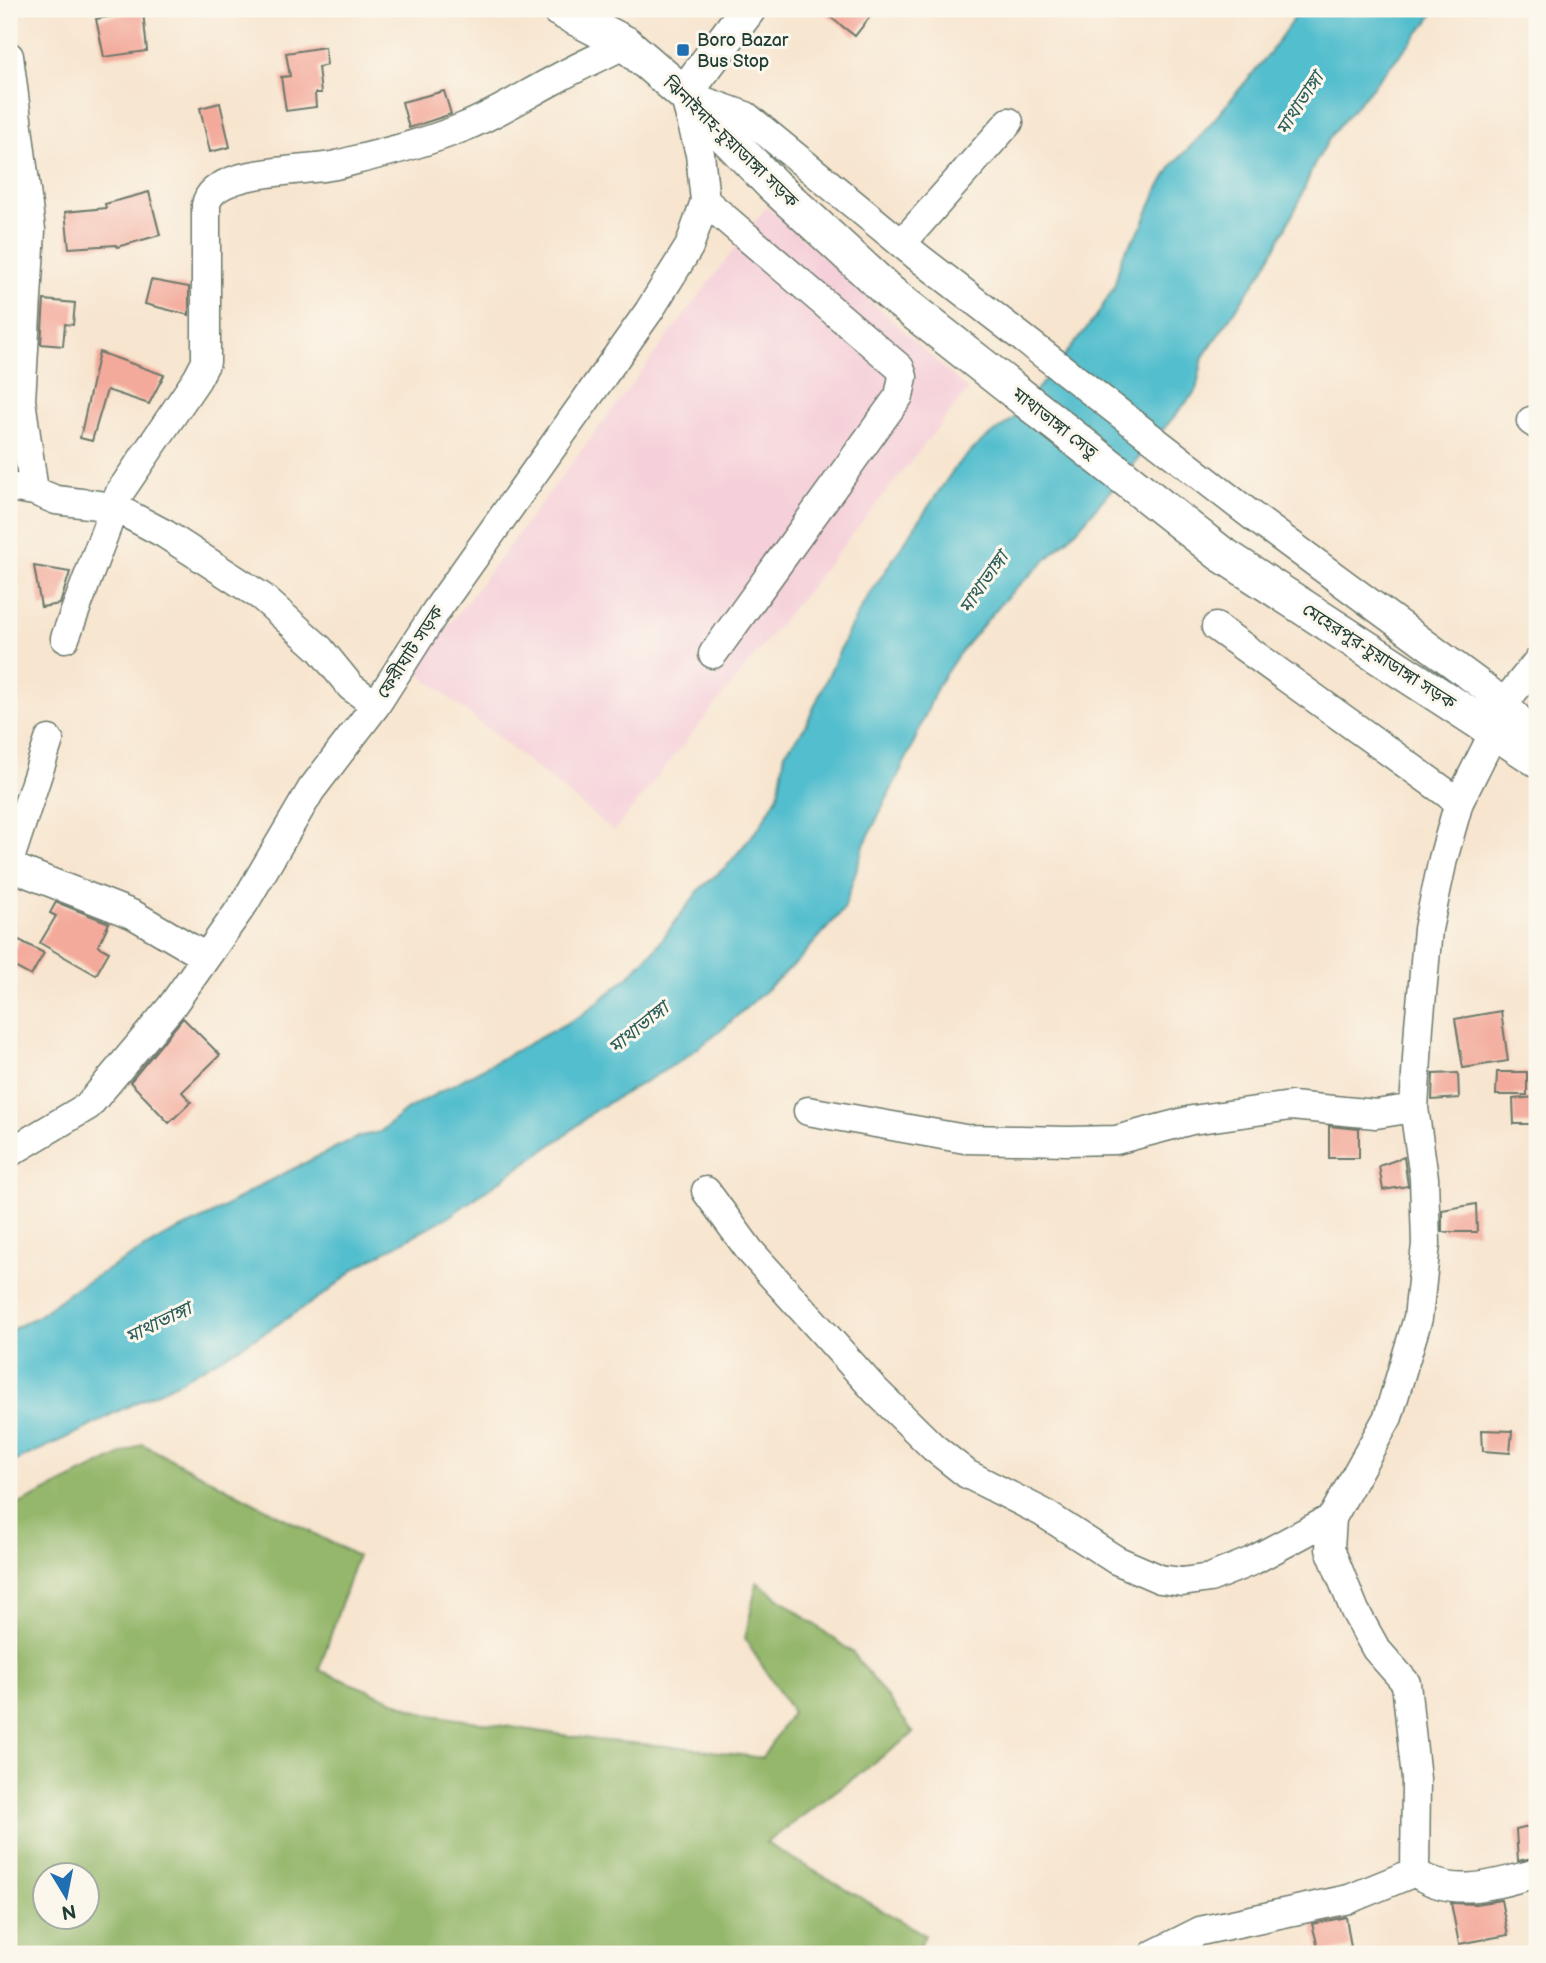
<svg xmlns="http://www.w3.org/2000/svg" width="1546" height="1963" font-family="'Balsamiq Sans','Noto Sans Bengali',sans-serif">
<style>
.built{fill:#f5cfd9}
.forest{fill:#95b76c;stroke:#5a7a50;stroke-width:2;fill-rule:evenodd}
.water{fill:#53becd;stroke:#397e80;stroke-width:2}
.building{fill:#f3aa9b}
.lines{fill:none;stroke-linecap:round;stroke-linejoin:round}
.minor-casing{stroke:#6b786a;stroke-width:31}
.major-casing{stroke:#6b786a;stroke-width:38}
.minor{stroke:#fff;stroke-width:28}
.major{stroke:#fff;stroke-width:35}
.poi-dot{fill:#1f6fb2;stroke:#fbf7ec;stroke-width:2.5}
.labels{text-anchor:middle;stroke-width:6;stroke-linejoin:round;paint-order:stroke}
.poi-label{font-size:18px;fill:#1f3d34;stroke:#fbf7ec;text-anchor:start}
.street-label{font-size:18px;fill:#1f3d34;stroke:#fbf7ec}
.water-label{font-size:19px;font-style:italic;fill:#2c5d5a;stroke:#fbf7ec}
</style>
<rect width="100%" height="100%" fill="#fbf7ec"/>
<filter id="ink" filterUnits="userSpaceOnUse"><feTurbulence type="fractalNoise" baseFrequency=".0143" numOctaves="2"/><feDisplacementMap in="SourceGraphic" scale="14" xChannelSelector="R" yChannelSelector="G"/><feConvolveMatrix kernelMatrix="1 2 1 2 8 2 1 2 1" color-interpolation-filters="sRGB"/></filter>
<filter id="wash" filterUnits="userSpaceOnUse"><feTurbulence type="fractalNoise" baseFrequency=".00686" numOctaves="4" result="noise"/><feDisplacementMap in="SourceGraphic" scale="28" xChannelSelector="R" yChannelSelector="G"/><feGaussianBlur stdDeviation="1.57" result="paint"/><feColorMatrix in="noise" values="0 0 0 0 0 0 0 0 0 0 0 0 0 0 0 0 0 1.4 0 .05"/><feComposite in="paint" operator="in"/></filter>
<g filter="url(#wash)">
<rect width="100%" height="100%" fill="#f7e5cf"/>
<path class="built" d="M767,206L968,390L614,831L415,670Z"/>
<path class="forest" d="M142,1444L357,1556L319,1670L425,1714L597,1740L690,1748L762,1758L792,1712L745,1639L757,1582L853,1653L914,1733L766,1843L925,1935L916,1954H9V1509ZM46,1876H88V1918H46Z"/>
<path class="water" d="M1300,9H1436L1427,23L1332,134L1313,167L1298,204L1265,267L1203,357L1196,391L1076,531L1003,601L958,655L938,685L911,749L864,845L844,909L797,962L718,1033L679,1062L594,1111L567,1134L451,1215L356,1268L329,1291L269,1330L175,1384L114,1413L85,1429L9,1464V1331L38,1316L73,1290L164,1237L209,1216L263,1184L345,1143L361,1136L380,1132L406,1110L582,1015L627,978L654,950L700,889L728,865L760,826L778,795L785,753L805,727L848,632L865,601L939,491L957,465L981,442L1013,419L1096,317L1114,287L1122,256L1142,226L1156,193L1174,163L1198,139L1269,54Z"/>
<g id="blocks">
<path class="building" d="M820,9H876L855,36Z
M143,11L147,51L104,57L96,19Z
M325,47L327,65L318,67L321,93H315L316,107L286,111L281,77L290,76L286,53Z
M444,91L451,114L409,128L402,102Z
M220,103L230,147L210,152L200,108Z
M149,192L160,235L117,247L116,245L69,248L65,212L106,208L105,204Z
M151,280L189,287V315L145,304Z
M44,300L75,303L73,325L65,324L63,346L41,344Z
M99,352L164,375L149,404L107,390L92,441L80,438Z
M34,566L70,572L60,604L41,607Z
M56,902L109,923L98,946L109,952L96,975L40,943L56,916L50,913Z
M19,940L44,953L31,976L9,964V958Z
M1501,1011L1508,1061L1463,1068L1455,1019Z
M183,1018L220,1055L182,1092L191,1102L169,1123L130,1082Z
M1497,1072H1527V1095H1496Z
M1458,1073L1459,1098L1432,1100L1433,1074Z
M1536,1097V1124H1514L1513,1099Z
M1329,1126L1359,1129V1158H1329Z
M1404,1157L1408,1186L1383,1190L1379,1166Z
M1476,1204L1477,1232H1442V1210Z
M1482,1430L1512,1431L1510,1453L1483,1451Z
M1537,1825V1857L1518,1861L1516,1830Z
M1501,1900L1508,1935L1459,1944L1451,1903L1475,1904Z
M1346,1917L1351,1947L1320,1954L1312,1924Z"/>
</g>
</g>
<g filter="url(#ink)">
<use href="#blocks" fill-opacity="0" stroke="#6b786a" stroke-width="2"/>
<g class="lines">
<g class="minor-casing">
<path id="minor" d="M9,56L31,230L21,400L34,491
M687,95L746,116L918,257L1255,518L1484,687L1504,703L1537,739
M705,201L900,368L903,377L899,396L713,654
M902,243L1009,122
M1531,421L1537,425
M9,487L34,491L56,500L114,507L165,534L262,597L320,649L351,687L376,705
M1216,627L1459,802
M65,638L120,492L197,379L206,362V205C212,168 307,172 336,165C379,154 423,144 464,127C496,114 524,96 554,80C577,67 602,56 626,44
M1504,703L1537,662
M1495,730L1459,802L1443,859L1428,929L1419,1026L1414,1108L1424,1178L1426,1244L1418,1318L1388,1417L1332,1518L1330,1549L1355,1611L1376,1649L1406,1683L1416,1779L1415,1872C1452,1900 1496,1884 1537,1873
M9,862L49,740
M9,866L134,915L206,957
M808,1111L965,1139L1068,1141L1116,1140L1192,1120L1291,1106L1376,1114L1414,1108
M9,1153L88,1106L171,1007L245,902L311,790L376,705L436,611L649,311L689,247L705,201L700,154L684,94
M706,1191L750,1251L875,1390L933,1447L967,1474L1042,1512L1116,1560L1160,1579L1182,1582L1210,1578L1252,1561L1332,1518
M1154,1954L1200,1931L1349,1899L1415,1872"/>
</g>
<g class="major-casing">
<path id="major" d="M559,9L626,44L684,94L773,185L890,293L1220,553L1537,759
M684,94L748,9"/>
</g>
<use href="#minor" class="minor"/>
<use href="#major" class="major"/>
</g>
</g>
<rect class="poi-dot" x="676" y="43" width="14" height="14" rx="3.5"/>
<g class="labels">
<g class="poi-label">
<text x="697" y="46">Boro Bazar<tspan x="697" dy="21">Bus Stop</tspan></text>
</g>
<g class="street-label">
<text transform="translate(731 142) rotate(44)" y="6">ঝিনাইদাহ-চুয়াডাঙ্গা সড়ক</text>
<text transform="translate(1055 423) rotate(38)" y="6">মাথাভাঙ্গা সেতু</text>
<text transform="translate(410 652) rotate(-57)" y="6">ফেরীঘাট সড়ক</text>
<text transform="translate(1379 656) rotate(33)" y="6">মেহেরপুর-চুয়াডাঙ্গা সড়ক</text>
</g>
<g class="water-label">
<text transform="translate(1299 103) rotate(-57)" y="7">মাথাভাঙ্গা</text>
<text transform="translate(983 582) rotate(-55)" y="7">মাথাভাঙ্গা</text>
<text transform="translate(638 1027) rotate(-39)" y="7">মাথাভাঙ্গা</text>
<text transform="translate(158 1322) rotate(-26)" y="7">মাথাভাঙ্গা</text>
</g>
</g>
<rect width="1546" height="1963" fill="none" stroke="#fbf7ec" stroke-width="35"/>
<g transform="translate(66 1896) rotate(170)"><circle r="33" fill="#fbf7ec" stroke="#a3ada2" stroke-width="2"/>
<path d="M0-5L12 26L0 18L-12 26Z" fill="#1f6fb2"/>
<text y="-10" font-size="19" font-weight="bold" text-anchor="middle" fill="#1f3d34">N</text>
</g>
</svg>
